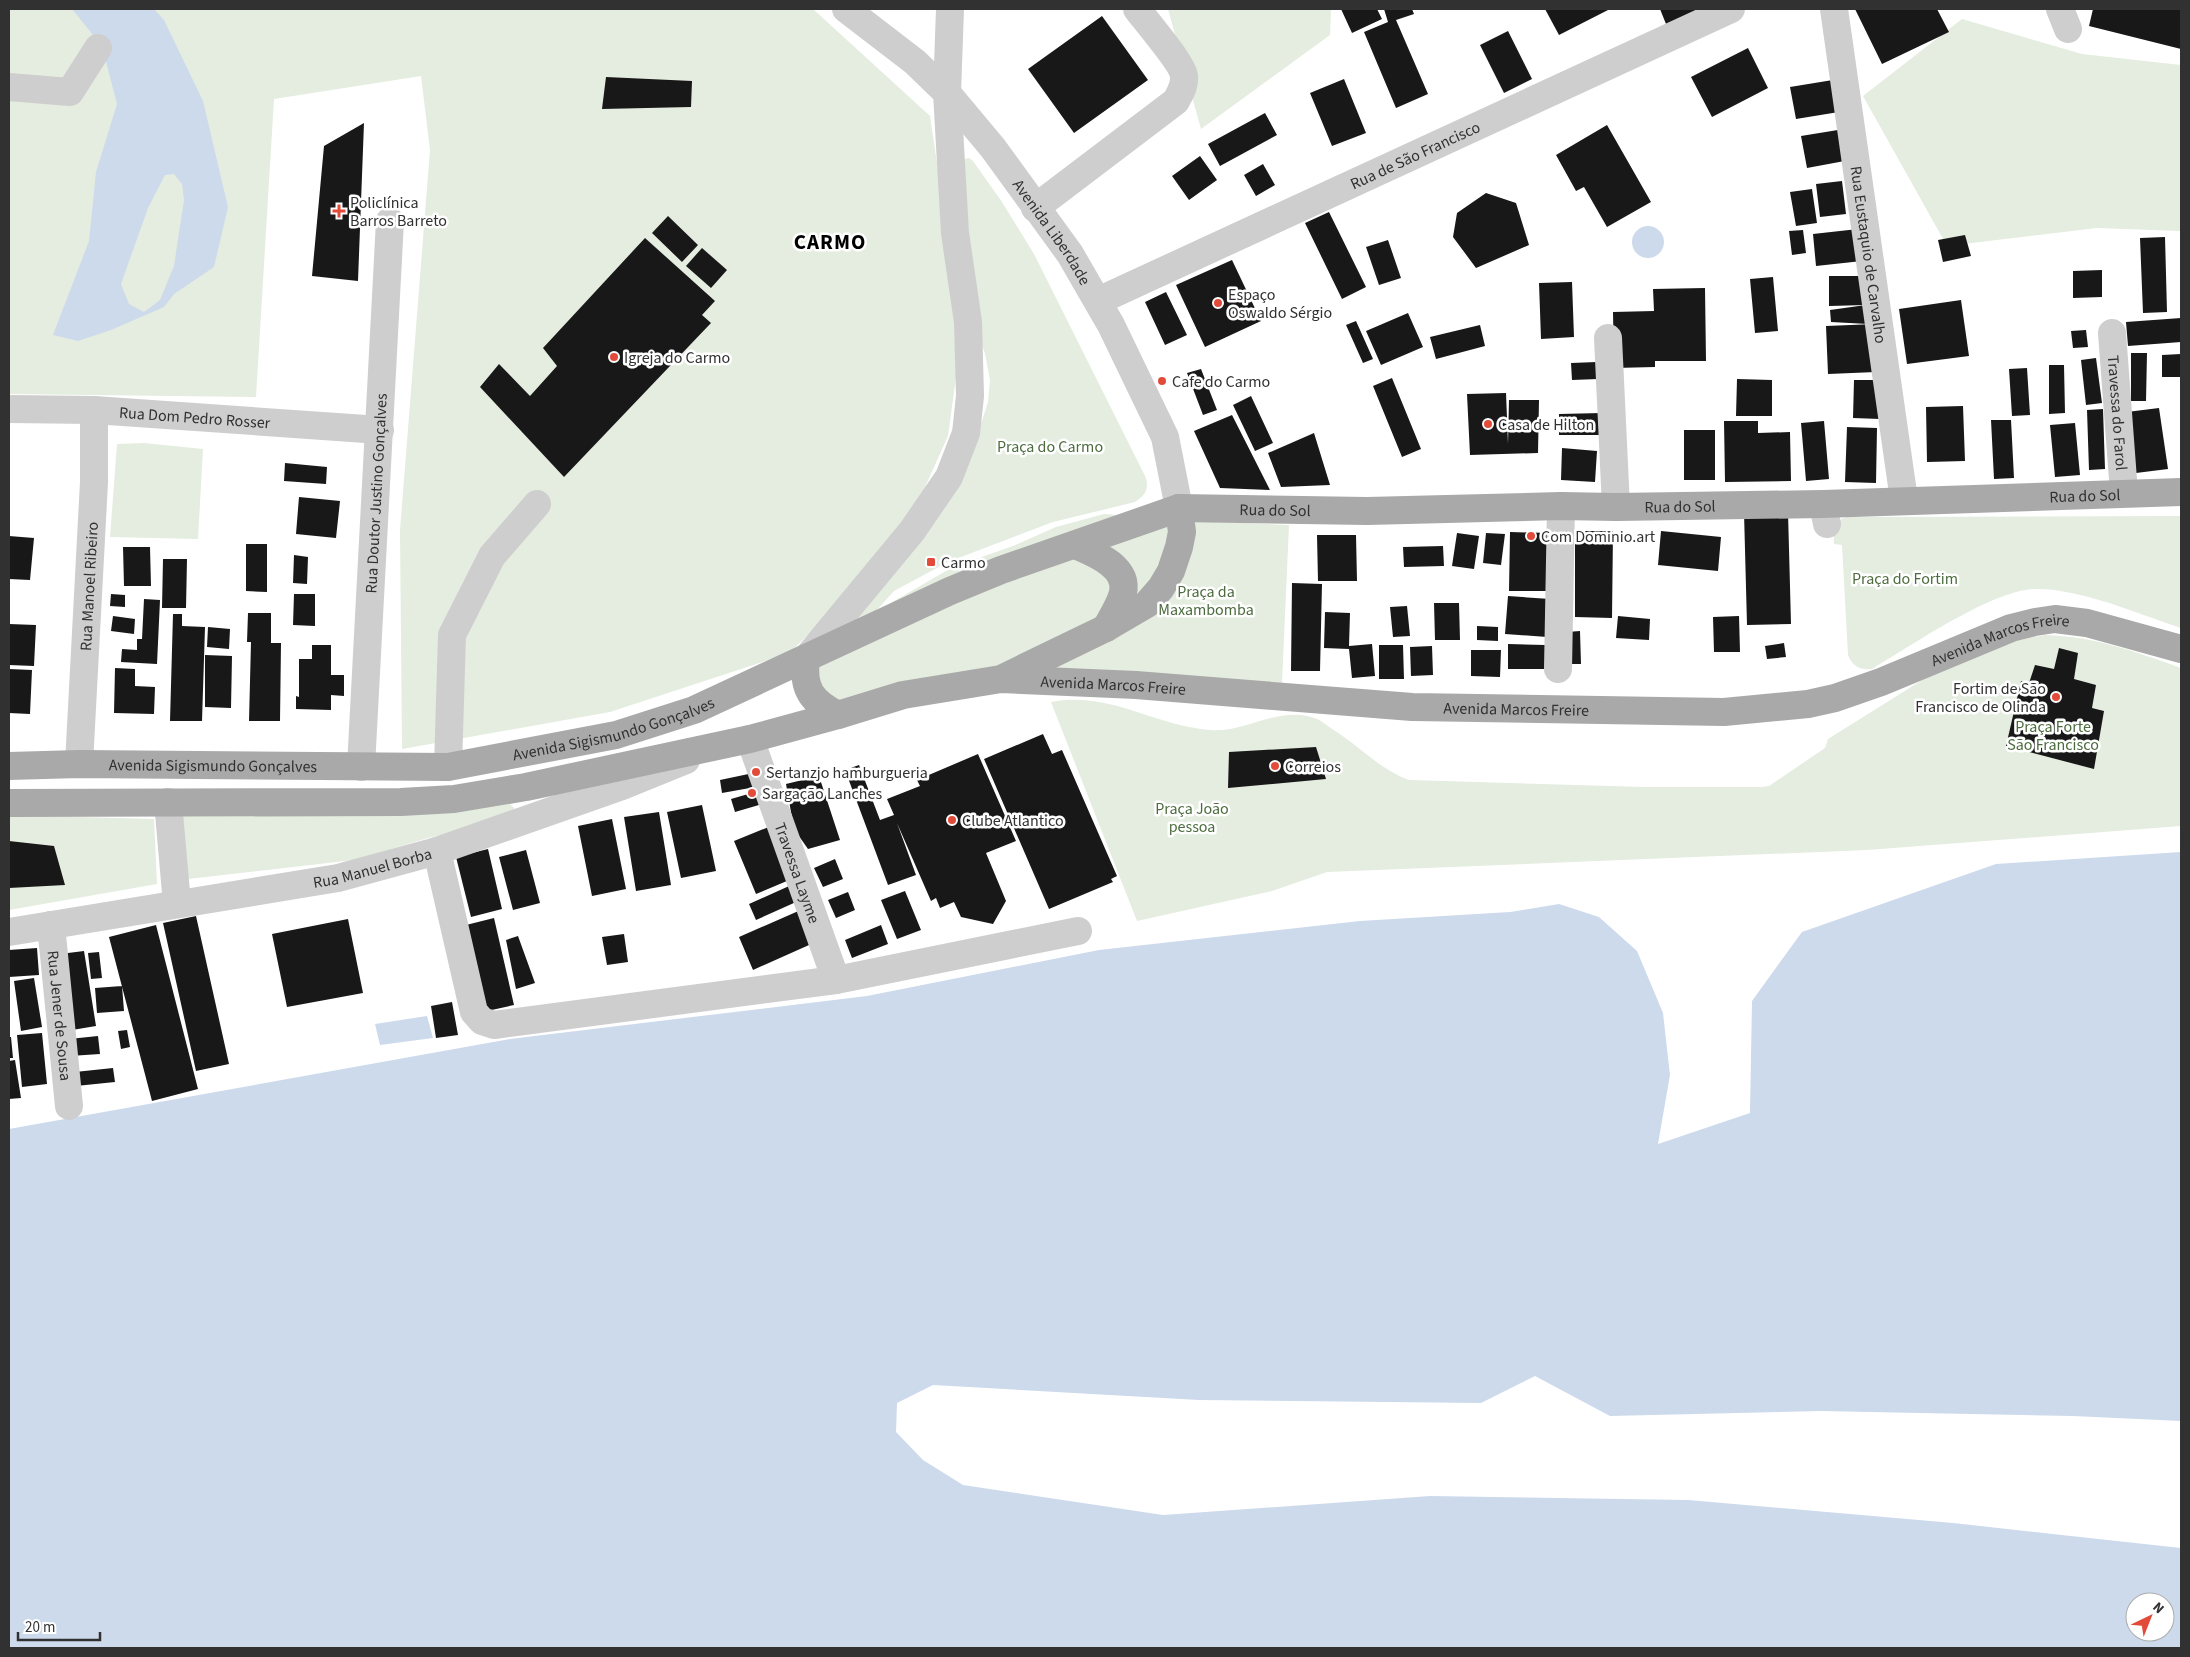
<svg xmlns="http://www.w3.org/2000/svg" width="2190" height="1657" font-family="'Source Sans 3',sans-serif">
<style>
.green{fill:#e4eddf}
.water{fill:#ccdaec;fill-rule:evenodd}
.building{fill:#181818}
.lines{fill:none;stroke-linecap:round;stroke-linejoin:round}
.minor{stroke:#cecece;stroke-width:28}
.major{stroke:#a9a9a9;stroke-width:28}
.poi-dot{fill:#e24a39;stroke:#fff;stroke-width:2}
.labels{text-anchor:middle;stroke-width:5;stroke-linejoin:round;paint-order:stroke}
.street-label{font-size:16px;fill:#313131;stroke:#fff}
.poi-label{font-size:16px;fill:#313131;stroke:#fff;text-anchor:start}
.park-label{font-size:16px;fill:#4c6c3e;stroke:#fff}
.district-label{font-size:21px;font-weight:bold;letter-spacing:1px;fill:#000;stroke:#fff}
</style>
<rect width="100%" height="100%" fill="#fff"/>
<path class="green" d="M9,9H813L930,116L962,333L948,436L903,536L790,653L610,712L402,749L400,530L430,150L421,76L274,99L256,397L9,394Z
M1168,9H1331L1330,35L1201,129Z
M1962,19L2082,54L2181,65V235L2180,231L2097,228L1947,246L1863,96Z
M969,158L973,161L1002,202L1034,254L1146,478C1149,490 1145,495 1135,502L1053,522L948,562L894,591L875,612L953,567L1013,546L1056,527L1104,514L1198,521L1289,525L1282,683L1029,669L842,725L808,705L807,654L855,621L971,455L988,402L990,380L985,354L974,319L964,159Z
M144,443L203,449L198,539L110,537L117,444Z
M2181,516V628C2139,614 2079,588 2035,589C1992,590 1911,646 1872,669C1860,670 1853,667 1848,655L1842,545L1834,544C1833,531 1833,522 1846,517Z
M2045,635C2097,637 2133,651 2181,668V826L1867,850L1327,872L1272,891L1137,921L1051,702C1111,691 1153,726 1210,730C1247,733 1280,704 1317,719C1324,722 1330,728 1337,732C1361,748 1381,770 1409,780L1643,787H1762L1769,786L1825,748L1828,739L1943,667L1999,644Z
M509,803L515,809L503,821L428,838L354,860L179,880L176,810Z
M9,815L154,819L157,884L9,910Z"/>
<path class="water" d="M72,9H154L164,20L203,101L228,207L214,267L174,294L164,307L111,330L78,341L53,335L89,241L96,172L117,104L102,46ZM174,174L182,184L184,200L174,266L160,300L144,312L129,304L121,284L148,208L165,175Z
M1632 242a16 16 0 1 1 32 0a16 16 0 1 1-32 0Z
M2181,852V1421L2073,1416L1820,1411L1610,1416L1535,1376L1481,1403L1199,1400L933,1385L897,1403L896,1432L923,1460L963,1485L1163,1515L1430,1496L1688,1500L1953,1523L2181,1548V1648H9V1129L510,1039L867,996L1099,950L1360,921L1510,912L1559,904L1599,917L1637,951L1663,1013L1670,1075L1658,1144L1750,1113L1752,1001L1802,932L1996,864ZM2135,1602H2165V1632H2135Z
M427,1016L433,1038L380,1045L375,1024Z"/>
<path class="building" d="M1341,9H1377L1382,19L1352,33Z
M1384,9H1412L1414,14L1396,20L1428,94L1396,108L1364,32L1388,22Z
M1545,9H1610L1559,35Z
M1660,9H1704L1666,24Z
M1855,9H1937L1949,32L1882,64Z
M2093,9H2181V49L2089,26Z
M1102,16L1148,80L1074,133L1028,69Z
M1508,31L1532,79L1504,93L1480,45Z
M1748,48L1768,88L1712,117L1691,77Z
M606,77L692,81L691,107L602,109Z
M1344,79L1366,133L1332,146L1310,93Z
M1839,79L1845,111L1796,119L1790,87Z
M1265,113L1277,135L1220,166L1208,144Z
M364,123L358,281L312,276L324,146Z
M1607,125L1651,202L1607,227L1584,187L1576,191L1556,155Z
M1844,129L1850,160L1807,168L1801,136Z
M1200,156L1217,180L1189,200L1172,176Z
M1263,164L1275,185L1256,196L1244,175Z
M1842,181L1846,214L1820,217L1816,184Z
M1812,189L1817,223L1796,226L1790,192Z
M1486,193L1516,203L1529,245L1476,268L1453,237L1457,213Z
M1329,212L1366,287L1342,299L1305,223Z
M668,216L698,245L682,262L652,233Z
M1858,229L1862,261L1816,266L1813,234Z
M1803,230L1806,253L1792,255L1789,231Z
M1965,235L1971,256L1943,262L1938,240Z
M2165,237L2167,312L2143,313L2140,238Z
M645,238L715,301L702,315L711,323L564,477L480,387L499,364L530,396L557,366L543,348Z
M1388,240L1401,278L1379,285L1366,247Z
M702,248L727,270L711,288L686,266Z
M1232,260L1261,321L1205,347L1176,285Z
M2102,270V297L2073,298V271Z
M1829,276H1865L1868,324L1831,322L1830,310L1866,305L1829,306Z
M1773,277L1778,331L1755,333L1750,279Z
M1572,282L1574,337L1541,339L1539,283Z
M1705,288L1706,361H1655V367L1614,368L1613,312L1654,311L1653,289Z
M1166,292L1187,335L1165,345L1145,302Z
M1961,300L1969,356L1907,364L1899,309Z
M1408,313L1423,347L1381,365L1366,331Z
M2181,318V342L2128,346L2126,322Z
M1356,321L1373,359L1363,363L1346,325Z
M1875,324L1876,372L1828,374L1826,326Z
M1480,325L1485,346L1436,359L1430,337Z
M2086,330L2088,347L2073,348L2071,331Z
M2131,353H2147L2146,401H2131Z
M2181,354V377H2162V355Z
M2096,358L2102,403L2086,405L2081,360Z
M1597,362L1598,379L1572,380L1571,363Z
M2049,365H2064L2065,413L2049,414Z
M2027,368L2030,415L2012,416L2009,369Z
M1201,369L1217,410L1203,415L1187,373Z
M1392,378L1421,449L1402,457L1373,386Z
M1737,379L1772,380V416H1736Z
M1854,380H1880V419L1853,418Z
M1506,393L1508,444L1509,400H1539L1538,453L1470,455L1467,394Z
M1251,396L1273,443L1255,451L1233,405Z
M1963,406L1965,461L1927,462L1926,407Z
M2159,408L2168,469L2136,473L2127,412Z
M2103,409L2105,469L2089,470L2087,410Z
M1602,413V435H1559V414Z
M1232,415L1270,490L1220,488L1194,431Z
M1991,420H2011L2014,478L1994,479Z
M1724,421H1758V433L1790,432L1791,481L1725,482Z
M1824,421L1829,479L1806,481L1801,423Z
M2075,423L2080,475L2055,477L2050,425Z
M1847,427L1877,428L1876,483L1845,482Z
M1684,430H1715V480H1684Z
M1314,433L1330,485L1281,487L1268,453Z
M1562,448L1597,451L1595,482L1561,480Z
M285,463L327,467L326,484L284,481Z
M299,497L340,501L336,538L296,534Z
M1744,512H1788L1791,624L1747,625Z
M1575,531H1613L1612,618L1575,617Z
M1661,531L1721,537L1718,571L1658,565Z
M1510,532L1549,533V591H1509Z
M1457,533L1479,536L1474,569L1452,566Z
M1486,533L1505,534L1501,565L1483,563Z
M1317,535H1356L1357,581H1318Z
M9,536L34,538L30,580L9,579Z
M246,544H267V592L246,591Z
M1443,546L1444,566L1404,567L1403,547Z
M123,547H150L151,586H124Z
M294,555L308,557L307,584L293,583Z
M163,559H187L186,608H162Z
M1292,583L1322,584L1320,671H1291Z
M111,594L125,595V607L110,606Z
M294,594H315V626L293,625Z
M1508,596L1550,599L1547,637L1505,634Z
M144,599L160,600L157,664L121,662L122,649L137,650V639H142Z
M1434,603H1459L1460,640H1435Z
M1407,606L1410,636L1393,637L1390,607Z
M1325,612L1350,613L1349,646L1372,644L1375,676L1352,678L1349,649L1324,648Z
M248,613H271V643H281L280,721H249L251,642H247Z
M173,614H182V626L205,627L202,721H170Z
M113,616L135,619L134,634L111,631Z
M1618,616L1650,619L1649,640L1616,638Z
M1739,616L1740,652H1714L1713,617Z
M9,624L36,625L34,666L9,665Z
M1477,626L1498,627V641L1477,640Z
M208,627L230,629L229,649L207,647Z
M1580,631L1581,664H1567V632Z
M1784,643L1786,657L1767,659L1765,646Z
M1508,644L1545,645V669H1508Z
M312,645H331V675H344V696L331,695V710L296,709V696L299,697V659H312Z
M1379,645H1403L1404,679H1379Z
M1432,646L1433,675L1411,676L1410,647Z
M2059,648L2078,653L2074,679L2096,685L2092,708L2104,711L2094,769L2006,746L2021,681L2029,683L2035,665L2054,669Z
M1471,650H1501L1500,677L1471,676Z
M205,655L232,656L231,708L205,707Z
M115,668L135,669V686L155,687L154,714L114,713Z
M9,669L32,670L30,714L9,713Z
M1043,734L1052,754L1062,750L1117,876L1111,879L1113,882L1049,909L984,759Z
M1316,747L1326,779L1228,788L1229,752Z
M978,754L1016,841L986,853L1006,901L993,924L961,917L954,902L940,908L936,898L931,901L897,823L916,875L888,885L845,770L859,765L880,820L894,815L887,799L920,786L917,780Z
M758,772L761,786L722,793L720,780Z
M819,776L840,840L808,849L794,829L786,784Z
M762,790L766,803L735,812L731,799Z
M702,805L716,871L681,878L667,812Z
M659,812L671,885L636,891L624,817Z
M612,819L626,889L592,896L578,826Z
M771,826L794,878L756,894L734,841Z
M9,841L54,846L65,885L9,888Z
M488,849L502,909L471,917L456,857Z
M526,850L540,903L513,910L499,857Z
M835,859L843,879L823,887L814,868Z
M798,882L805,898L756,920L749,904Z
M905,891L921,930L897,939L881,900Z
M848,892L855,910L836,918L828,900Z
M803,909L818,941L753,970L739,937Z
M196,916L229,1064L196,1071L163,923Z
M494,918L514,1005L487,1011L466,925Z
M348,919L363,993L287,1007L272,934Z
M156,925L198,1089L152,1101L109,937Z
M881,925L888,944L852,958L845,940Z
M624,934L628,962L607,965L602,937Z
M518,936L535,983L516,989L506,940Z
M37,948L39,975L9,977V950Z
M84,951L96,1026L72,1030L60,954Z
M99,952L102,978L91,979L88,953Z
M34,978L42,1027L21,1031L14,981Z
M122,986L124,1011L97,1013L95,988Z
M452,1002L458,1035L436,1038L431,1006Z
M127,1030L130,1047L121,1049L118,1031Z
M42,1033L47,1084L22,1087L17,1035Z
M98,1036L100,1054L70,1056L69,1039Z
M9,1037H11L13,1058H9Z
M15,1060L21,1098L9,1099V1061Z
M113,1068L115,1082L76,1086L75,1072Z"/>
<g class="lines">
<g class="minor">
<path id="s1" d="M846,9L915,62L947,93L993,148L1070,254L1111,325L1165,437L1179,508"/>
<path id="s2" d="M1834,9L1904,500"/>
<path d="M2060,9L2068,29"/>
<path d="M9,87L70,92L98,48"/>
<path d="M1035,208L1176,101C1180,93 1185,86 1184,76C1183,64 1146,21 1137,9"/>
<path id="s3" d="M1098,301L1731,9"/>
<path id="s4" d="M2112,333L2124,493"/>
<path d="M1608,338L1616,507"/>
<path id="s5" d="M9,409L94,410L380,430"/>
<path d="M1823,504L1827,524"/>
<path d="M806,659L912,531L949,477L966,433L970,396L968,322L955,233L947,93L950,9"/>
<path d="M1558,669L1561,506"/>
<path id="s6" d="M750,739L836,980"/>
<path id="s7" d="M79,764L94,482V410"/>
<path id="s8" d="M361,767L390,221"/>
<path d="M448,767L452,635L492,556L537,504"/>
<path d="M168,802L177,904"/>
<path d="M437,851L474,1012L482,1021L494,1025L836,980L1078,931"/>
<path id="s9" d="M51,925L69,1106"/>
<path id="s10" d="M9,932L338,878L437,851L622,786L686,760"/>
</g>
<g class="major">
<path d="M1075,545C1093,553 1129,566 1123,593C1120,605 1112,617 1106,628"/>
<path d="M806,659C802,689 812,702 838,715"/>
<path d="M1005,677L1106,628L1147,604L1161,588L1171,571L1179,547L1182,532L1179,508"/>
<path id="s11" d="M9,766L79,764L448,767L616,735L694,710L950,591L1001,570L1179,508L1367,511L1561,506L1616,507L1823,504L2181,492"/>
<path id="s12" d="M9,803L401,802L454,799L526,787L750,739L838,715L903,695L1001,679L1136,685L1412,707L1724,712L1808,704L1835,698L1881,682L2011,628L2035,622L2055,619L2087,623L2181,649"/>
</g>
</g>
<g class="poi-dot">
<path d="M336.5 203.5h5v5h5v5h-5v5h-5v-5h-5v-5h5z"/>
<circle cx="1218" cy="303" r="5"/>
<circle cx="614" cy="357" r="5"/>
<circle cx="1162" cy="381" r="5"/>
<circle cx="1488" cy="424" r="5"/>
<circle cx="1531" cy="536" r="5"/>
<rect x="926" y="557" width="10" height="10" rx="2.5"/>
<circle cx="2056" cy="697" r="5"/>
<circle cx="1275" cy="766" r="5"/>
<circle cx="756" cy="772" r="5"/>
<circle cx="752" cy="793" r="5"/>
<circle cx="952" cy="820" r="5"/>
</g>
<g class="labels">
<g class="street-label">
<text dy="6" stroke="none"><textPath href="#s3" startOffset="349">Rua de São Francisco</textPath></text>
<text dy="6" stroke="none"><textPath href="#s1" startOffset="306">Avenida Liberdade</textPath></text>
<text dy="6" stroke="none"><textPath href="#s2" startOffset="248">Rua Eustaquio de Carvalho</textPath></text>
<text dy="6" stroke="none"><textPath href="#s4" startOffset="80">Travessa do Farol</textPath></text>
<text dy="6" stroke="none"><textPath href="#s5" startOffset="186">Rua Dom Pedro Rosser</textPath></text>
<text dy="6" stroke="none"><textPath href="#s8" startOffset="274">Rua Doutor Justino Gonçalves</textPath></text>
<text dy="6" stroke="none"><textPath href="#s11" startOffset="2124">Rua do Sol</textPath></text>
<text dy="6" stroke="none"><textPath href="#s11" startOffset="1719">Rua do Sol</textPath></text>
<text dy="6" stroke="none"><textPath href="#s11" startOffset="1314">Rua do Sol</textPath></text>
<text dy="6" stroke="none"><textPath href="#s7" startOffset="178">Rua Manoel Ribeiro</textPath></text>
<text dy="6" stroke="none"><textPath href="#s12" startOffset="2018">Avenida Marcos Freire</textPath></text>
<text dy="6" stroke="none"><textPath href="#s12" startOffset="1118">Avenida Marcos Freire</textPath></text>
<text dy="6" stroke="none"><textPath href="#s12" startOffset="1522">Avenida Marcos Freire</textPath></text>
<text dy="6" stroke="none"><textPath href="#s11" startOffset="609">Avenida Sigismundo Gonçalves</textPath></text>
<text dy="6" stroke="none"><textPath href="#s11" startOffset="204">Avenida Sigismundo Gonçalves</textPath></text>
<text dy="6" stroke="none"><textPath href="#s10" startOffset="369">Rua Manuel Borba</textPath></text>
<text dy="6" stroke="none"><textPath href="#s6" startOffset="142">Travessa Layme</textPath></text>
<text dy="6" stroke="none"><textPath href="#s9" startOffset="91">Rua Jener de Sousa</textPath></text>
</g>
<g class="poi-label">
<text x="350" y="208">Policlínica<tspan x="350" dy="18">Barros Barreto</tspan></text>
<text x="1228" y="300">Espaço<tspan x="1228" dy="18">Oswaldo Sérgio</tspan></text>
<text x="624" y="363">Igreja do Carmo</text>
<text x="1172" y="387">Cafe do Carmo</text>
<text x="1498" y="430">Casa de Hilton</text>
<text x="1541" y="542">Com Dominio.art</text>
<text x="941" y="568">Carmo</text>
<text x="2046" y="694" text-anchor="end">Fortim de São<tspan x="2046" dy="18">Francisco de Olinda</tspan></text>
<text x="1285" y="772">Correios</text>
<text x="766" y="778">Sertanzjo hamburgueria</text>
<text x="762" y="799">Sargação Lanches</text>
<text x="962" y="826">Clube Atlantico</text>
</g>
<g class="park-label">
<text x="1050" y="452">Praça do Carmo</text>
<text x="1905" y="584">Praça do Fortim</text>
<text x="1206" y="597">Praça da<tspan x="1206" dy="18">Maxambomba</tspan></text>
<text x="2053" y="732">Praça Forte<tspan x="2053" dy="18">São Francisco</tspan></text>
<text x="1192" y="814">Praça João<tspan x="1192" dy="18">pessoa</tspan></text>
</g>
<g class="district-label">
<text x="830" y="249">CARMO</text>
</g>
</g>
<rect width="2190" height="1657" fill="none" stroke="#313131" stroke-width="20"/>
<g transform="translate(2150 1617) rotate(43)"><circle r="24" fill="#ffffff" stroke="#adadad"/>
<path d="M0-4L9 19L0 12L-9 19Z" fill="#e24a39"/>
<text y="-8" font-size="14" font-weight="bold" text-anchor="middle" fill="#313131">N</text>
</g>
<path d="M18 1632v8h82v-8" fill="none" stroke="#313131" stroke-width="2.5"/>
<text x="25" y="1632" font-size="15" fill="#313131" stroke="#ffffff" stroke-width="4" paint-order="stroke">20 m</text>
</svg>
